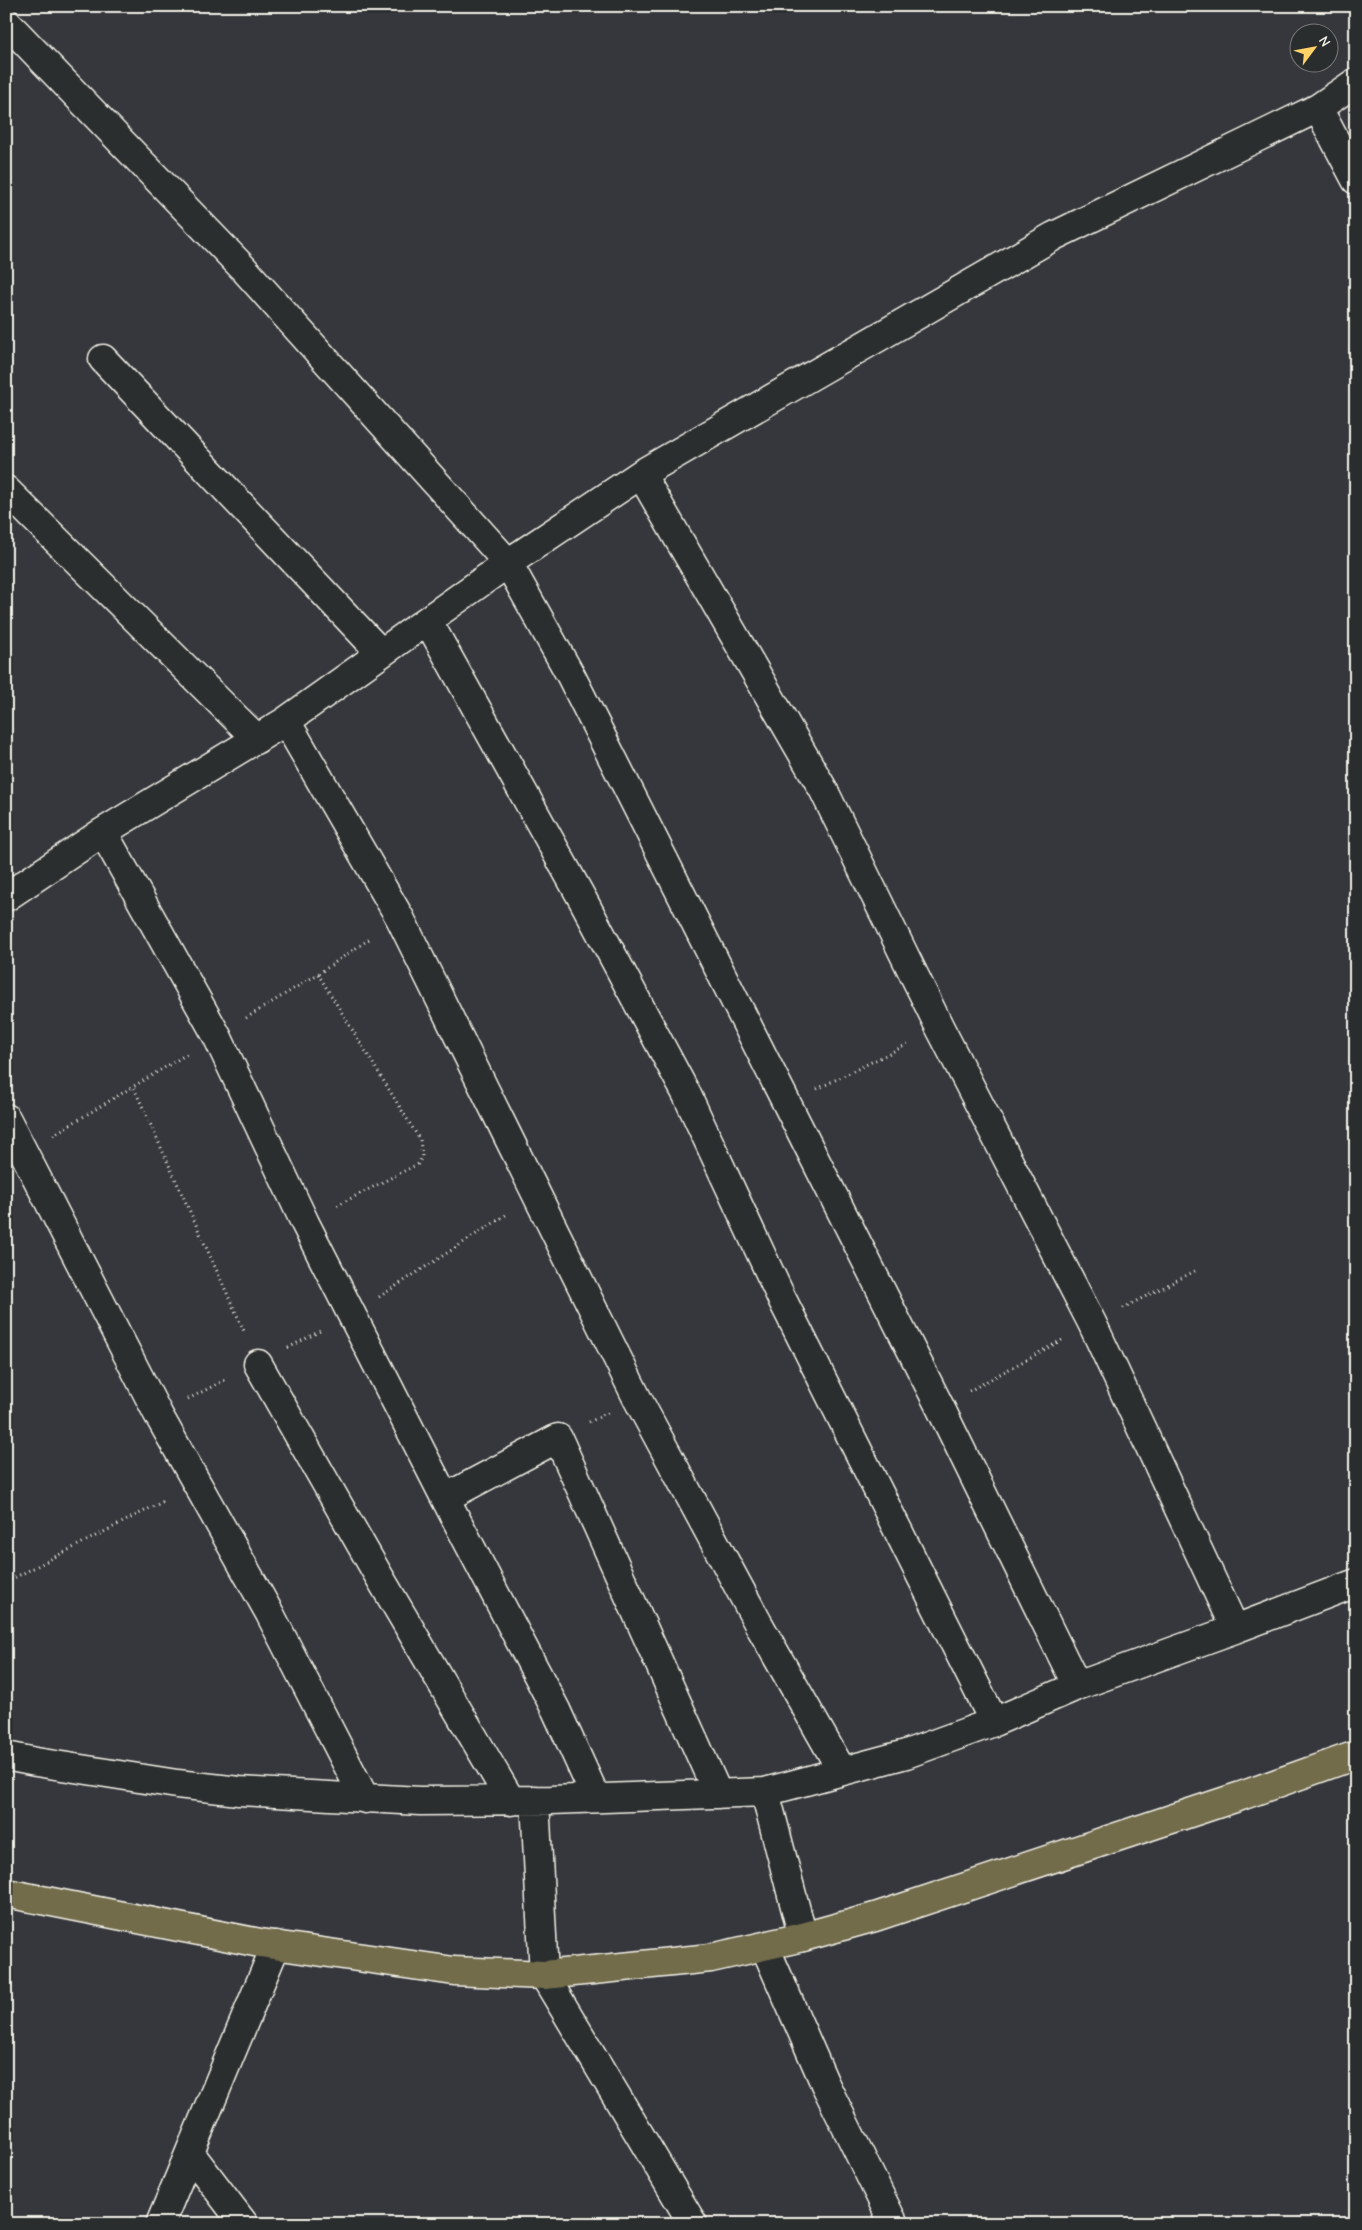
<svg xmlns="http://www.w3.org/2000/svg" width="1362" height="2230" font-family="'Comic Neue',sans-serif">
<style>
.lines{fill:none;stroke-linecap:round;stroke-linejoin:round}
.minor-casing{stroke:#f4f1e8;stroke-width:31}
.major-casing{stroke:#f4f1e8;stroke-width:31}
.path{stroke:#f4f1e8;stroke-width:3;stroke-dasharray:1 4;stroke-linecap:butt}
.minor{stroke:#2a2d2e;stroke-width:28}
.major{stroke:#726c4b;stroke-width:28}
</style>
<rect width="100%" height="100%" fill="#35373c"/>
<filter id="ink" filterUnits="userSpaceOnUse"><feTurbulence type="fractalNoise" baseFrequency=".02" numOctaves="2"/><feDisplacementMap in="SourceGraphic" scale="10" xChannelSelector="R" yChannelSelector="G"/><feConvolveMatrix kernelMatrix="1 2 1 2 8 2 1 2 1" color-interpolation-filters="sRGB"/></filter>
<g filter="url(#ink)">
<g class="lines">
<g class="minor-casing">
<path id="minor" d="M6,22L244,269L508,563L571,676L940,1407L1077,1686
M1318,108L1356,180
M103,359L381,653
M641,474L823,789L940,1028L1092,1323L1235,1629L1356,1583
M6,490L257,739
M286,721L400,918L637,1398L758,1623L842,1771
M103,832L217,1036L305,1223L445,1498L556,1710L596,1798
M6,897L103,832L286,721L508,563L641,474L1054,236L1318,108L1356,82
M6,1118L158,1414L270,1614L365,1799
M258,1364L376,1571L511,1801
M445,1498L558,1438L718,1794
M994,1722L1077,1686L1235,1629
M6,1756L36,1762L177,1784L239,1791L420,1801L551,1800L765,1792L906,1754L994,1722L781,1297L687,1095L584,902L428,621
M765,1792L803,1937
M535,1800L544,1975L693,2224
M765,1947L825,2084L894,2224
M190,2153L244,2224
M160,2224L276,1945"/>
</g>
<g class="major-casing">
<path id="major" d="M6,1893L260,1943L454,1971L544,1975L711,1958L803,1937L875,1917L1241,1796L1356,1755"/>
</g>
<path class="path" d="M318,974L420,1140L422,1157L418,1164L334,1207
M246,1018L318,974L371,938
M134,1088L245,1333
M817,1089L910,1043
M53,1135L187,1054
M379,1297L509,1213
M1123,1308L1195,1271
M288,1348L322,1330
M969,1391L1062,1340
M188,1399L227,1379
M589,1422L608,1413
M6,1582L166,1500"/>
<use href="#minor" class="minor"/>
<use href="#major" class="major"/>
</g>
</g>
<rect width="1362" height="2230" fill="none" stroke="#2a2d2e" stroke-width="25"/>
<rect x="12" y="12" width="1337" height="2205" fill="none" stroke="#f4f1e8" stroke-width="2" filter="url(#ink)"/>
<g transform="translate(1314 48) rotate(58)"><circle r="24" fill="#2a2d2e" stroke="#7b7b78"/>
<path d="M0-4L9 19L0 12L-9 19Z" fill="#ffd166"/>
<text y="-8" font-size="14" font-weight="bold" text-anchor="middle" fill="#f4f1e8">N</text>
</g>
</svg>
